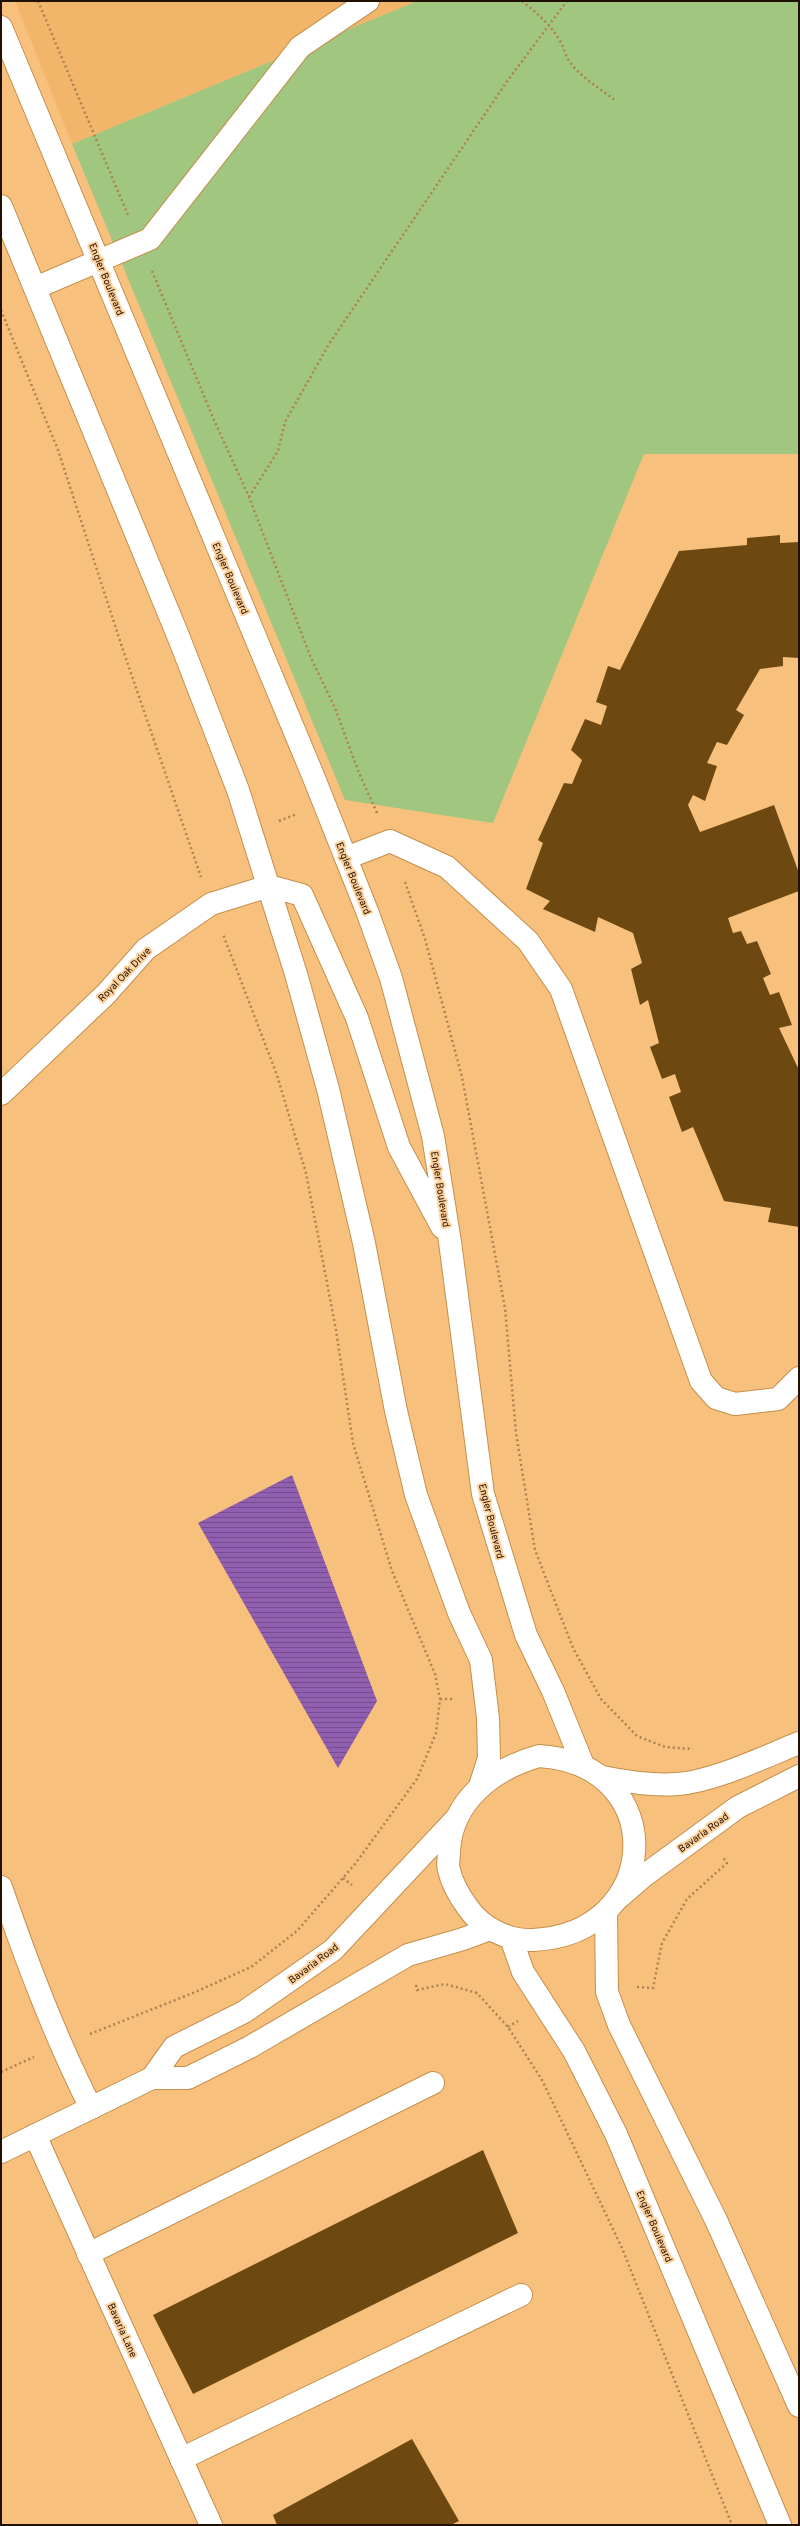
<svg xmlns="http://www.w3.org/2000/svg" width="800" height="2526" font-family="Overpass,sans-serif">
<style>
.built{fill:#f2b66b}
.park{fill:#a1c680}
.water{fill:url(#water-rules)}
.building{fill:#6e4811}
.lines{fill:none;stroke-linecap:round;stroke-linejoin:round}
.service-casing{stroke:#c48f4c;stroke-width:24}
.minor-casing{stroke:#c48f4c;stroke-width:24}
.tertiary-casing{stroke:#c48f4c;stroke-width:24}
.secondary-casing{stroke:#c48f4c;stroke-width:24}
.path{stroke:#ac8251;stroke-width:2.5;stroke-dasharray:2 3;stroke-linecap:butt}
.service{stroke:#fff;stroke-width:22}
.minor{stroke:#fff;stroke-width:22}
.tertiary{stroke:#fff;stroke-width:22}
.secondary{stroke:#fff;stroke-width:22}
.labels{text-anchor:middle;stroke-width:4;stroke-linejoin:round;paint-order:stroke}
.street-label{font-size:10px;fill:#201000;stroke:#fdd09b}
</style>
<defs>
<pattern id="water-rules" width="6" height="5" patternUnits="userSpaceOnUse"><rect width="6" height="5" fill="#905faf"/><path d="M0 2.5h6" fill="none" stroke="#754d8c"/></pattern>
</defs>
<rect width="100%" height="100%" fill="#f8c07d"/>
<path class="built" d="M15,1H417L72,144Z"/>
<path class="park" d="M417,1H799V454H644L493,823L345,800L72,144Z"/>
<path class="water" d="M292,1475L377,1701L338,1768L198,1523Z"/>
<path class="building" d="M780,535V543L799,542V658L783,657V666L760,669L736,710L744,715L727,745L717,742L707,763L717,766L705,801L693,795L688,805L700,832L774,805L799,873V891L728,918L733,933L741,931L747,944L757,941L771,974L763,978L770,995L779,992L792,1025L779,1028L799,1070V1227L768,1222L771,1208L724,1201L693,1127L682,1132L669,1097L681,1092L675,1074L662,1079L650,1047L659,1043L648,1000L640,1005L631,969L642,963L633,933L598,917L595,932L543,909L550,901L526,889L543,843L538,840L564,783L572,784L582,760L571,750L585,719L601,725L607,706L596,702L608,666L620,670L679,551L747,545V538Z
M483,2150L518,2233L193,2394L153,2315Z
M412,2439L459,2521L451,2525H277L273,2515Z"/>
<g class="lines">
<g class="service-casing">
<path id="service" d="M35,288L150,239L300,47L368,1
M346,858L390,841L447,867L528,941L561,989L701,1381L716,1398L735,1404L778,1399L799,1378
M1,1887C27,1962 55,2037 91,2108
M88,2254L433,2083
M181,2459L521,2295"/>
</g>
<g class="minor-casing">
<path id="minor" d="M1,1094L106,994L146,949L211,904L269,886
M35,2135L211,2525"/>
</g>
<g class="tertiary-casing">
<path id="tertiary" d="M602,1777C627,1782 653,1786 678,1784C715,1781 764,1757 799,1743
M616,1900L645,1875L738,1807L799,1776
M152,2078L174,2047L244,2012L333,1950L454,1821
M1,2152L152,2078H188L250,2047L408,1955L463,1939L490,1929"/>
</g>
<g class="secondary-casing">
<path id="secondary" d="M1,27L312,773L367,911L391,978L433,1136L450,1242L483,1494L526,1635L553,1691L583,1765
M1,206L179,638L238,790L296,974L328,1089L364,1243L396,1411L416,1495L459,1613L481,1660L488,1718L489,1758L480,1786
M269,886L302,895L357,1018L399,1147L442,1227
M539,1756C671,1764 663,1934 533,1940C508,1941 482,1928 468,1908C460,1897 452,1884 449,1870C447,1865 449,1858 449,1852C451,1801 493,1769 539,1756Z
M606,1912L607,1992L619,2025L716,2220L799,2406
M511,1938L523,1972L574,2051L616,2134L780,2525"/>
</g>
<path class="path" d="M38,1L128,215
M522,1C537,13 550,24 560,41C564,47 565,55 569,61C580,77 601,89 616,101
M152,271L214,420L249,497L311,658L335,708L359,773L377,813
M1,310L58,450L123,650L201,877
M249,497L278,451L285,422L329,344L508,80L567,1
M279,821L297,814
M405,882L425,939L462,1077L505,1308L516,1433L535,1550L573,1648L601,1699L637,1736L665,1747L693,1749
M440,1699H455
M343,1878L352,1885
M416,1985L417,1990L445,1984L477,1993L508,2027L542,2080L622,2248L732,2525
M637,1987L653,1988L662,1943L687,1899L727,1863L722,1856
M508,2027L518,2021
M90,2034L193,1993L251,1967L297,1931L355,1864L417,1779L436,1733L440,1699L435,1674L392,1571L353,1443L336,1330L306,1173L277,1075L223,934
M1,2072L34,2057"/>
<use href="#service" class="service"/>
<use href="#minor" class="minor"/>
<use href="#tertiary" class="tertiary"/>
<use href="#secondary" class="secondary"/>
</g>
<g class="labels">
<g class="street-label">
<text transform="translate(107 279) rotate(68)" y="4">Engler Boulevard</text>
<text transform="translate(231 578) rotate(67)" y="4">Engler Boulevard</text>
<text transform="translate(354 878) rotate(68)" y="4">Engler Boulevard</text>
<text transform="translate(124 974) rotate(-46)" y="4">Royal Oak Drive</text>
<text transform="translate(441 1189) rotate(81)" y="4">Engler Boulevard</text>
<text transform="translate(492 1521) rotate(76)" y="4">Engler Boulevard</text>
<text transform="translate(703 1832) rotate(-36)" y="4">Bavaria Road</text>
<text transform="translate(313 1963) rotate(-37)" y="4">Bavaria Road</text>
<text transform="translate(655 2226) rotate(67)" y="4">Engler Boulevard</text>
<text transform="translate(123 2330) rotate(66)" y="4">Bavaria Lane</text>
</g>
</g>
<rect width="800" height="2526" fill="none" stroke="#201000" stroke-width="4"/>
</svg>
